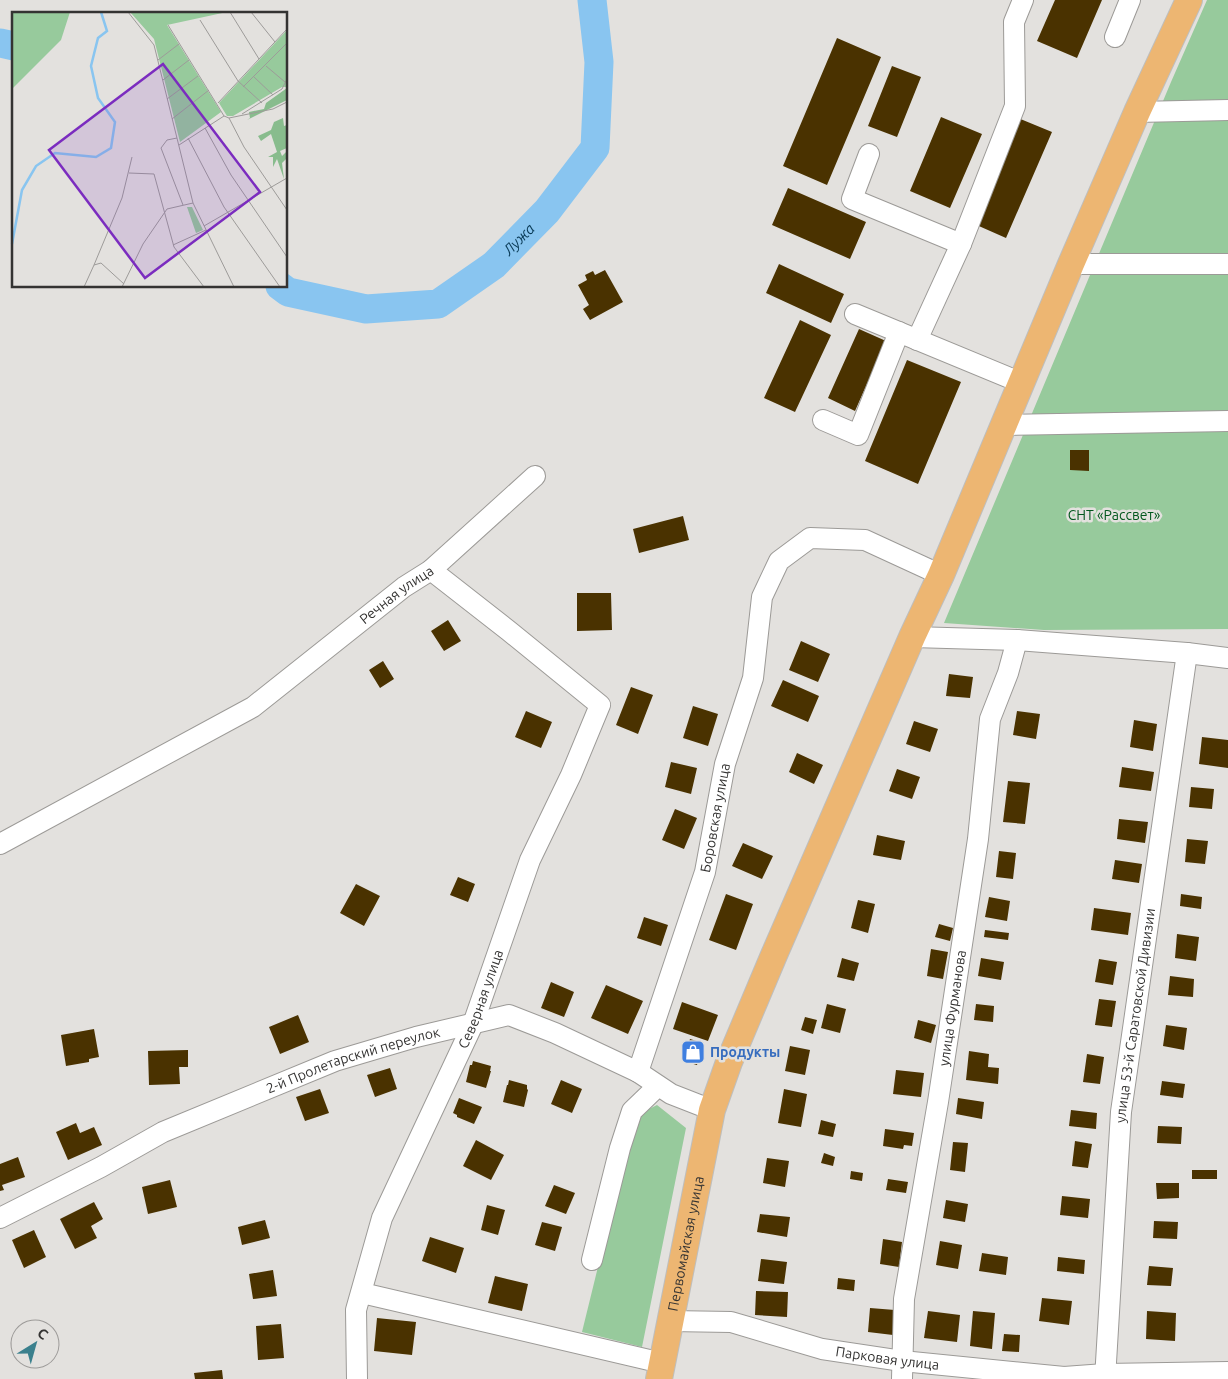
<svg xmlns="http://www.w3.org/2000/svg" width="1228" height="1379" font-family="Ubuntu,sans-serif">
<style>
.green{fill:#97ca9c}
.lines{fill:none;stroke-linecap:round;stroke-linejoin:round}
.river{stroke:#89c5f0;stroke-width:29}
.building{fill:#4a3200}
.minor-casing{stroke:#9c9a97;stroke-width:22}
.major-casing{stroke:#bebebd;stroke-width:28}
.minor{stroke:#fff;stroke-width:20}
.major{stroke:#edb672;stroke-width:26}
.labels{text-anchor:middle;stroke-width:5;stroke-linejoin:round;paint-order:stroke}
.park-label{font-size:14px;fill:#02571d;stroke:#e3e1de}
.street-label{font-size:14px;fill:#343332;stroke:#e3e1de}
.shop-label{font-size:14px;font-weight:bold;fill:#366cbe;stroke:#e3e1de;text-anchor:start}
.water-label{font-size:15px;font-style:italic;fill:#093a56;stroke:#e3e1de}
.inset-river{fill:none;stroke:#89c5f0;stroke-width:2.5}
.inset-road{fill:none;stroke:#9d9b99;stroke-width:1}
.view{fill:#7b2cbf;fill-opacity:0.15;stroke:#7b2cbf;stroke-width:2.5}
.inset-edge{fill:none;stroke:#343332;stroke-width:2.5}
</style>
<rect width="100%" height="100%" fill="#e3e1de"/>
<path class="green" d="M1207,0H1228V629L1044,630L944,623L1171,82Z
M657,1105L686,1128L642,1347L582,1332L635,1116Z"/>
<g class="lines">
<g class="river">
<path d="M0,43L14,46"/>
<path id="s1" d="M280,286L288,292L366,309L438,304L494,265L547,211L595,148L599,62L592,0"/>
</g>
</g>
<path class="building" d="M1055,0H1102L1077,58L1037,41Z
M837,38L881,57L827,185L783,166Z
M892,66L921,77L897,137L868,126Z
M941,117L982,134L950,208L910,191Z
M1018,118L1052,132L1006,238L972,223Z
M788,188L866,222L850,259L772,225Z
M779,264L844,294L831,323L766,293Z
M605,270L623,302L590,320L583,309L589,305L578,285L587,280L585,275L593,271L595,275Z
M800,320L831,335L795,412L764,398Z
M859,329L886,341L855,411L828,398Z
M907,360L961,382L918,484L865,461Z
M1070,450H1089V471L1070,470Z
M683,516L689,540L639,553L633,529Z
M577,593H611L612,630L577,631Z
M448,620L461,641L444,651L431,631Z
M801,641L830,654L818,682L789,670Z
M383,661L394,679L380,688L369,670Z
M949,674L973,677L970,698L946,696Z
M783,680L819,696L808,722L771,706Z
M631,687L653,695L638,734L616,725Z
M693,706L718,714L708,746L683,738Z
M526,711L552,722L541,748L515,737Z
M1017,711L1040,714L1036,739L1013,735Z
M1134,720L1157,724L1153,751L1130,747Z
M914,721L938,729L930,752L906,744Z
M1202,737L1228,740V768L1199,764Z
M797,753L823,765L814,784L789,772Z
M671,762L697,768L691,794L665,787Z
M1122,767L1154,772L1151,791L1119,787Z
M897,769L920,777L912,799L889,791Z
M1008,781L1030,783L1025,824L1003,822Z
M1191,787L1214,789L1212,809L1189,807Z
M675,809L697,818L684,849L662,840Z
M1119,819L1148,822L1145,843L1117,839Z
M877,835L905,841L901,860L873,855Z
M1187,839L1208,841L1205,864L1185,862Z
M743,843L773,856L762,879L732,866Z
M999,851L1016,853L1013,879L996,877Z
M1115,860L1142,864L1139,883L1112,879Z
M458,877L475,884L468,902L450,895Z
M356,884L380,896L364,926L340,913Z
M726,894L753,904L736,950L709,940Z
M1181,894L1202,897L1201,909L1180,906Z
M989,897L1010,901L1007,921L985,917Z
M858,900L875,904L868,933L851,928Z
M1094,908L1131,913L1128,935L1091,930Z
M644,917L668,925L661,946L637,938Z
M939,924L953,928L950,941L935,937Z
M985,930L1009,933L1008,940L984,937Z
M1177,934L1199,937L1196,961L1175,958Z
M931,949L948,952L943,979L927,976Z
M842,958L859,963L854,981L837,977Z
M981,958L1004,962L1001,980L978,976Z
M1099,959L1117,962L1113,985L1095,982Z
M1170,976L1194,979L1193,997L1168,995Z
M551,982L574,992L564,1017L541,1008Z
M606,985L643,1001L628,1034L591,1018Z
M1099,999L1116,1001L1112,1027L1095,1025Z
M682,1002L718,1015L708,1041L673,1029Z
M827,1004L846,1009L840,1033L821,1028Z
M976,1004L994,1006L993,1022L974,1020Z
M298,1015L309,1042L280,1054L269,1027Z
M805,1017L817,1020L813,1034L801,1030Z
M918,1020L936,1025L931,1043L914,1038Z
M1166,1025L1187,1028L1184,1050L1163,1046Z
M94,1029L99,1057L89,1059V1062L66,1066L61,1035Z
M690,1039L703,1043L697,1065L683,1061Z
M790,1046L810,1050L805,1075L785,1071Z
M188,1050V1067H179L180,1084L149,1085L148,1051Z
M969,1051L989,1054L988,1067L999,1068L998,1084L966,1080Z
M1087,1054L1104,1057L1100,1084L1083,1082Z
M473,1061L491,1066L490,1071H491L486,1088L466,1082L470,1065H472Z
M390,1068L397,1089L375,1097L367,1075Z
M896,1070L924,1073L921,1097L893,1094Z
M509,1080L527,1085V1089L528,1090L524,1107L503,1102L507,1085H508Z
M561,1080L582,1089L572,1113L551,1104Z
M1162,1081L1185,1084L1183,1098L1160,1095Z
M320,1089L329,1113L305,1121L296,1097Z
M784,1089L807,1094L801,1127L778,1123Z
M459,1098L482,1107L474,1124L457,1117V1115L453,1113Z
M958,1098L984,1102L982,1119L956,1114Z
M1071,1110L1097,1113L1096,1129L1069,1126Z
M821,1120L836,1124L833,1137L818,1134Z
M76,1123L80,1133L94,1127L102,1145L68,1160L56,1132Z
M1158,1126L1182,1127L1181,1144L1157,1143Z
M885,1129L914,1133L912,1146L904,1145L903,1149L883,1146Z
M476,1140L504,1155L491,1180L463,1166Z
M1075,1141L1092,1144L1088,1168L1072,1166Z
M953,1142L968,1143L965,1172L950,1170Z
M824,1153L835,1157L833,1166L821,1163Z
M18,1157L25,1177L2,1185L4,1190L0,1191V1164Z
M767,1158L789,1161L785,1187L763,1183Z
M1192,1170H1217V1179H1192Z
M851,1171L863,1173L862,1181L850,1179Z
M888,1179L908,1182L906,1193L886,1190Z
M170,1180L177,1207L148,1214L142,1187Z
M1156,1183H1179V1198L1157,1199Z
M554,1185L575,1193L566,1214L545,1206Z
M1062,1196L1090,1199L1088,1218L1060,1215Z
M946,1200L968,1204L965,1222L943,1218Z
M94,1202L103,1219L91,1226L97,1238L75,1249L60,1219Z
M487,1205L505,1210L498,1235L481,1230Z
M760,1214L790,1217L787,1237L757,1232Z
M265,1220L270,1238L242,1245L238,1227Z
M1154,1221L1178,1222L1177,1239L1153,1238Z
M542,1222L562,1227L555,1251L535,1245Z
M34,1230L46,1257L24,1268L12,1240Z
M430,1237L464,1248L456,1273L422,1261Z
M883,1239L902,1242L899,1267L880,1264Z
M940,1241L962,1245L958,1269L936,1265Z
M982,1253L1008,1257L1006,1275L979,1271Z
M1058,1257L1085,1260L1084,1274L1057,1271Z
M761,1259L787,1262L784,1284L758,1281Z
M1149,1266L1173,1268L1171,1286L1147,1285Z
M273,1270L277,1296L253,1299L249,1274Z
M495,1276L528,1284L522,1311L488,1303Z
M838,1278L855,1280L854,1291L837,1289Z
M756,1291L788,1292L787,1317L755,1315Z
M1042,1298L1072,1301L1069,1325L1039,1321Z
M870,1308L895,1310L893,1335L868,1332Z
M928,1311L960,1315L957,1342L924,1338Z
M973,1311L995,1313L992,1349L970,1346Z
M1147,1311L1176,1313L1175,1341L1146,1339Z
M377,1318L416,1322L412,1355L374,1351Z
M281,1324L284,1358L258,1360L256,1326Z
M1004,1334L1020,1335L1019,1352L1002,1351Z
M222,1370L223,1379H195L194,1373Z"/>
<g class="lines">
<g class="minor-casing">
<g id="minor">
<path d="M1115,37L1130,0"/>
<path d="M1137,112L1228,110"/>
<path d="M869,154L852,199L961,244L917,340"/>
<path d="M961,244L1015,106L1014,22L1023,0"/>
<path d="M1071,264H1228"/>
<path d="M855,314L1022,383"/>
<path d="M823,420L858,435L899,332"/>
<path d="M1004,425L1228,421"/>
<path d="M912,637L1017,640L1187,653L1228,658"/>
<path id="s2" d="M0,844L253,707L404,587L431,570L535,476"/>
<path id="s3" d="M638,1072L705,872L725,764L753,678L762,597L779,561L810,538L865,540L941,575"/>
<path id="s4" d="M0,1218L101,1167L163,1132L335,1061L416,1037L509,1015L555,1033L638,1072L671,1094L712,1110"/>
<path d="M592,1260L620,1148L632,1111L658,1086"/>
<path d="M362,1293L662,1363"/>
<path id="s5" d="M670,1321L731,1322L822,1349L902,1361L1064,1377L1105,1374L1228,1372"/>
<path id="s6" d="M357,1379L356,1310L382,1218L473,1024L530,860L571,775L600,705L509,631L431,570"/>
<path id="s7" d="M902,1379L904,1299L938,1102L978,839L990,719L1008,673L1017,640"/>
<path id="s8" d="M1105,1379L1121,1112L1187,653"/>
</g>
</g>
<g class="major-casing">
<g id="major">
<path id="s9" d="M659,1379L712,1110L729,1062L774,955L912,637L941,575L1071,264L1137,112L1189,0"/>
</g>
</g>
<use href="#minor" class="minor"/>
<use href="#major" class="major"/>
</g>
<defs>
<g id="shop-square" transform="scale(1.25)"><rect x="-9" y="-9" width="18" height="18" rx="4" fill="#3f7fe0" stroke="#e3e1de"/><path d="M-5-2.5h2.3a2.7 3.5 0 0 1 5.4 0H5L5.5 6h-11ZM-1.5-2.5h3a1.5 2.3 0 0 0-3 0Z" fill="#fff"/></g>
</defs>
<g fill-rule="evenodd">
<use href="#shop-square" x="693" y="1052"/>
</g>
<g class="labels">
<g class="park-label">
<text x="1114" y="520">СНТ «Рассвет»</text>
</g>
<g class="street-label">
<text dy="5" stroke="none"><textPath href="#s2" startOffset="470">Речная улица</textPath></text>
<text dy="5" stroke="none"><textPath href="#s3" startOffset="266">Боровская улица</textPath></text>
<text dy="5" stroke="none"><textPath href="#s6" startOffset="405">Северная улица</textPath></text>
<text dy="5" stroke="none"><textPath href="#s7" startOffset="375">улица Фурманова</textPath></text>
<text dy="5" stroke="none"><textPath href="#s8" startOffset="365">улица 53-й Саратовской Дивизии</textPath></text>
<text dy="5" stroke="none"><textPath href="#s4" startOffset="388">2-й Пролетарский переулок</textPath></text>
<text dy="5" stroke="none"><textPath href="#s9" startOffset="138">Первомайская улица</textPath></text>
<text dy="5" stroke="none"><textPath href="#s5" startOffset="222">Парковая улица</textPath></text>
</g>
<g class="shop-label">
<text x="710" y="1057">Продукты</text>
</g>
<g class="water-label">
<text dy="5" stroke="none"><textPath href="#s1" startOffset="266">Лужа</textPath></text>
</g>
</g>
<g transform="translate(12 12)">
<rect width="275" height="275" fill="#e3e1de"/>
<path d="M0,0H58L49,28L0,77ZM118,0H215L155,13L209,100L168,130L142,27ZM275,18V75H270L221,104H215L207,91ZM175,195H180L191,218L184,221Z" fill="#97ca9c"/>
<path d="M275,76V88L235,108L238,106L237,100L252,97L254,91ZM271,106L272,114L275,113V136L268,139L270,144L275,139V146L270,151L272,167L265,147L261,155V145H256L265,140L259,122L249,129L246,124L259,118L262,110Z" fill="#88bc8d"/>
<path class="inset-river" d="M0,232L10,178L24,154L43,141L84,145L99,136L103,110L86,86L79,54L86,26L95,19L89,0"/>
<path class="inset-road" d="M116,0L142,33L181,191L222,275M218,0L247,47M239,0L263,30M188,8L226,69L250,91M156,13L212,104M146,48L167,32M254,54L273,70M242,65L261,83M151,68L177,48M231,75L275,31M155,87L186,64M206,91L275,17M230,102L270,77L275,67M212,104L217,106L232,135L275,198M217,106L261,97L275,90M160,107L197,78M193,116L219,163L275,245M165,126L155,128L149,136L171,193M176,126L212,195L268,275M167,133L212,104M117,161L142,162L162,235L192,275M192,214L275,166M161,233L194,218M82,253L110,186L120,145M72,275L82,253L89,251L112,272M110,275L131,232L155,197L181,191"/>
<path class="view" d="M151,52L248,180L133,266L37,138Z"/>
<rect width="275" height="275" class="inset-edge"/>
</g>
<g transform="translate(35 1344) rotate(37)"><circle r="24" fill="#e3e1de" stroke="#9d9b99"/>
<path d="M0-4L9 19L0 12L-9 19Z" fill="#3b808d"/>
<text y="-8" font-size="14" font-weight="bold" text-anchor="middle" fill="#343332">С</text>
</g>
</svg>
